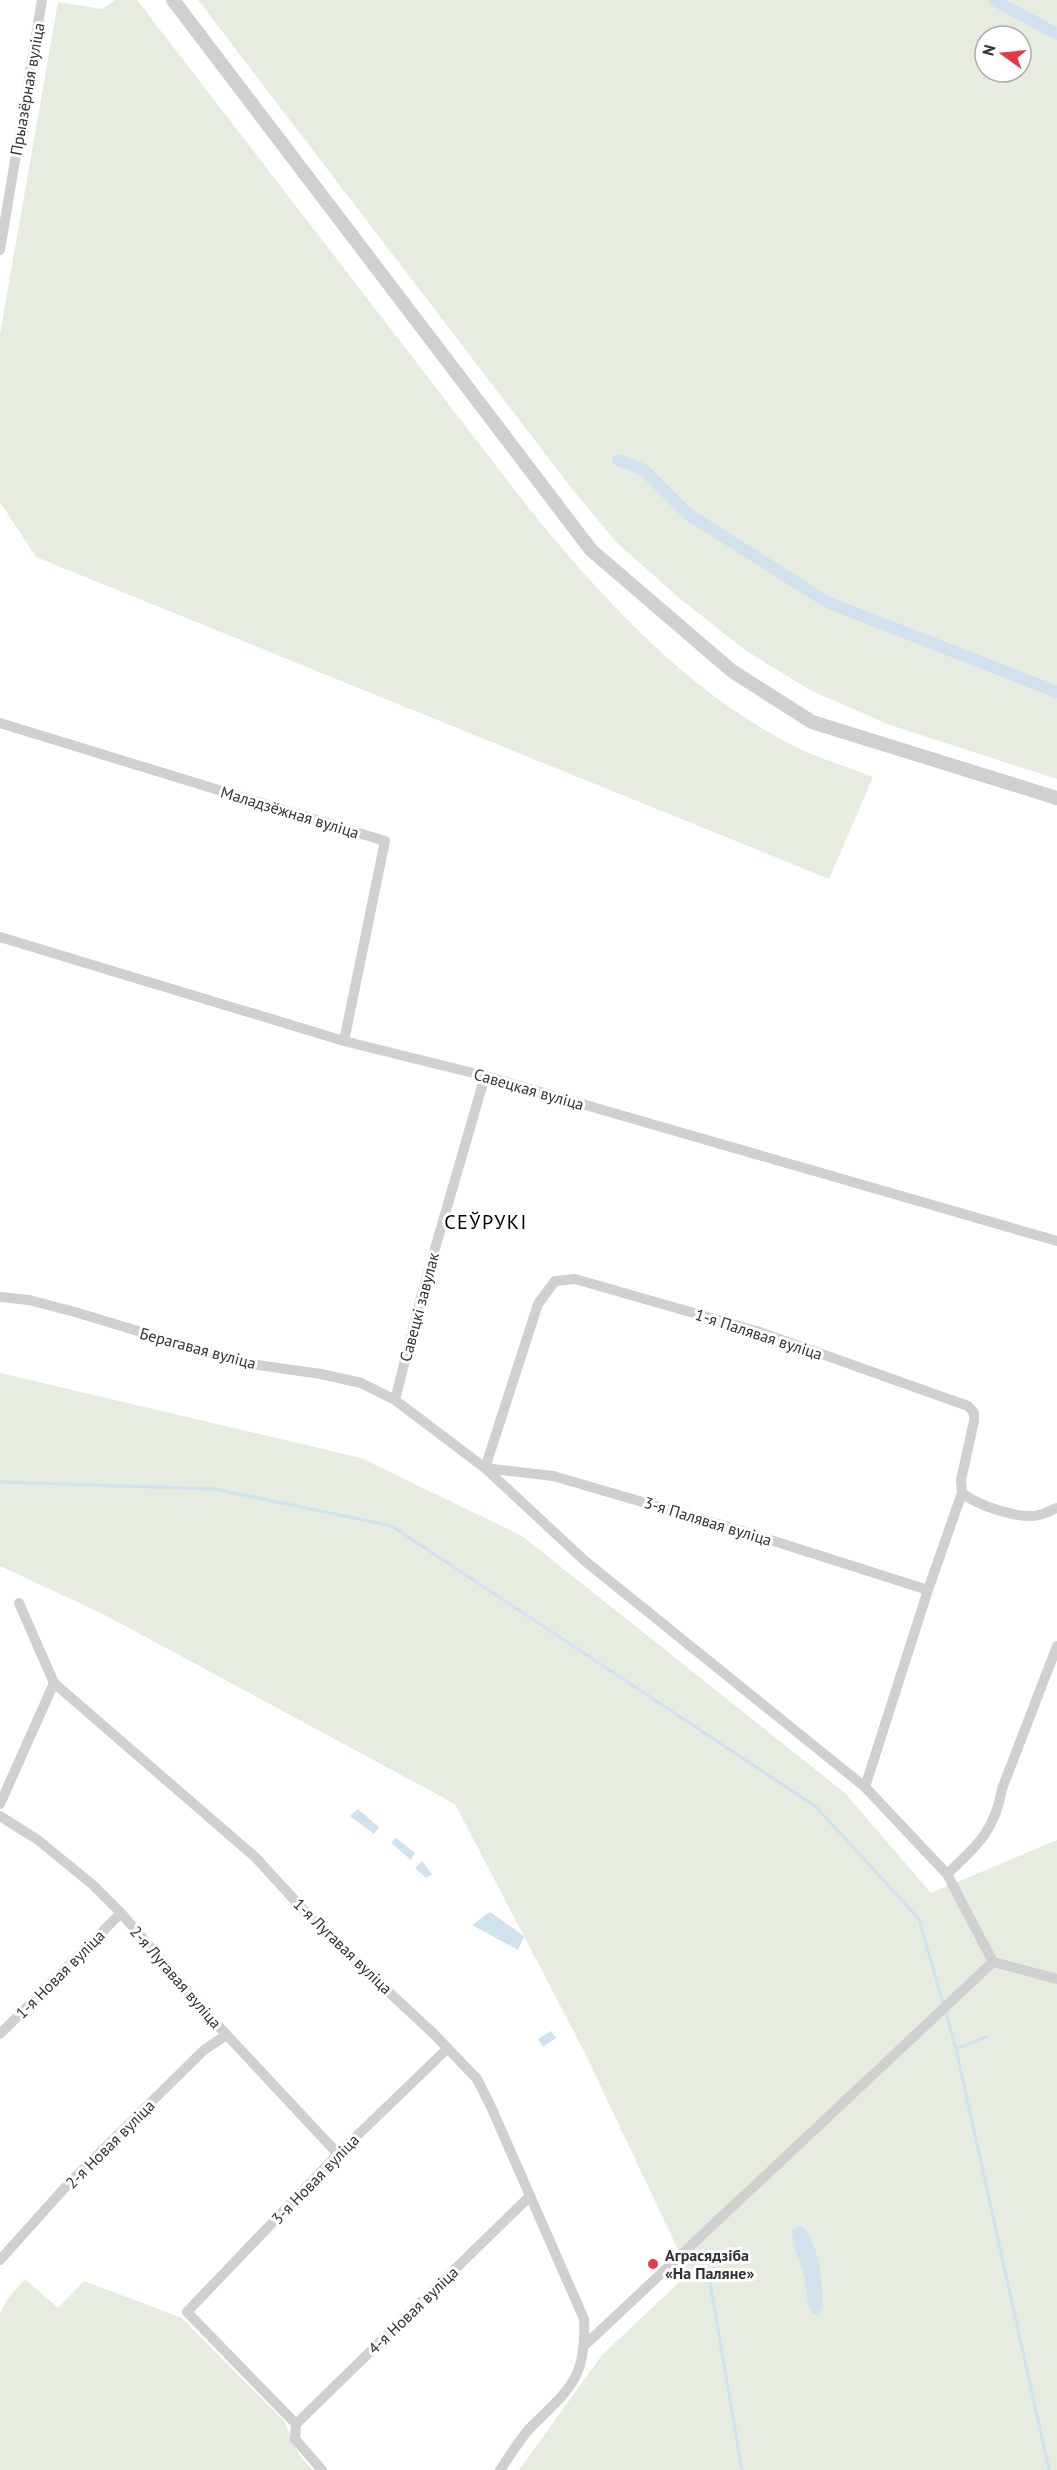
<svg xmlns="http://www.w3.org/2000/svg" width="1057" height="2470" font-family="'PT Sans',sans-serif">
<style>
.green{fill:#e6ecdf;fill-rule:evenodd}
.water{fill:#cfe2ee}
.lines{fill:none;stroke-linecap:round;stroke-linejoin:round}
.stream{stroke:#cfe2ee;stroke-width:3}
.canal{stroke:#cfe2ee;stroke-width:12}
.minor{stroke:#d0d0d0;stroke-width:10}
.tertiary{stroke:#d0d0d0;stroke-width:14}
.poi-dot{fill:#e63946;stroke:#fff;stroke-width:2}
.labels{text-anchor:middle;stroke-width:6;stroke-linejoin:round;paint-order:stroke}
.street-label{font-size:16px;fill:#333;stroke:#fff}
.poi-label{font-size:16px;font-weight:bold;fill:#333;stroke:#fff;text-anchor:start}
.quarter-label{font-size:20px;letter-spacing:1.5px;fill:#000;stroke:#fff}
</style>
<rect width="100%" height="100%" fill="#fff"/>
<path class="green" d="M115,0H137L531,511C605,601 684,688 788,743C814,757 845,766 873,777L829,879L36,557L0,502V334L58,2L102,9Z
M198,0H1057V779L890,725L810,690L745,650L678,597L616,542L569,485ZM985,36H1021V72H985Z
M0,1373L361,1458L522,1536L845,1793L931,1893L1057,1840V2470H519L602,2355L689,2273L586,2055L455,1804L103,1614L0,1566Z
M25,2279L58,2308L84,2281L182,2318L284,2421L298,2453L312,2470H0V2313L7,2300Z"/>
<path class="water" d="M358,1809L379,1827L374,1834L350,1816Z
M396,1838L415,1853L411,1860L391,1843Z
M422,1861L432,1874L426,1878L415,1868Z
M490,1912L524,1936L518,1950L472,1925Z
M551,2031L556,2038L543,2047L538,2039Z
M800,2225C819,2238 824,2287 822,2309L816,2315L813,2314C806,2306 808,2296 806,2286C803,2267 793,2249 792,2230Z"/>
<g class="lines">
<path class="stream" d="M0,1482L215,1489L392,1526L816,1807L919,1919L943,2003
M945,2009L956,2049L1049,2470
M956,2049L986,2037
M708,2271L742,2470"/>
<path class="canal" d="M994,0L1057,34
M618,460L644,470L688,514L827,602L1057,692"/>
<path class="minor" d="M0,250L42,0
M0,723L385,841L344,1041
M0,937L344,1041L485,1076L1057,1241
M0,1297L29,1300L75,1312L243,1363L321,1374L361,1383L395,1400L485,1468L585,1561L865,1787L947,1874L993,1962
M395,1400L421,1297L485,1076
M928,1590L739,1530L553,1476L485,1468L538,1304L555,1281L575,1279L760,1332L968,1406L974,1413V1421L961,1480L962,1493C977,1505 1019,1520 1039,1515C1045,1514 1051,1510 1057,1508
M19,1603L54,1683L255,1857L324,1932L435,2035L477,2079L492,2109L584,2319C587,2379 569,2389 530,2428C519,2440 510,2456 500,2470
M865,1787L928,1590L962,1493
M0,1804L54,1683
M0,1816L38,1840L93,1885L121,1913L209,2016L338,2154
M947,1874C976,1847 995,1831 1002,1789L1057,1646
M0,2034L121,1913
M0,2260L69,2183L204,2050L226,2035
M585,2345L993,1962L1057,1979
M296,2424L530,2196
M322,2470L295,2439L296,2424L187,2312L338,2154L447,2049"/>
<path class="tertiary" d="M173,0L591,550L732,671L812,722L1057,798"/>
</g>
<circle class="poi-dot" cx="653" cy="2264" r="6"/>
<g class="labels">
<g class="street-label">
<text transform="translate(27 89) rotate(-80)" y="6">Прыазёрная вуліца</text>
<text transform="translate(290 812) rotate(17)" y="6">Маладзёжная вуліца</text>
<text transform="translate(529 1089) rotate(16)" y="6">Савецкая вуліца</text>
<text transform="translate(419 1307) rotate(-75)" y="6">Савецкі завулак</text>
<text transform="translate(759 1334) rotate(18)" y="6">1-я Палявая вуліца</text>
<text transform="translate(198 1348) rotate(15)" y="6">Берагавая вуліца</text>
<text transform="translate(708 1521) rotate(17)" y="6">3-я Палявая вуліца</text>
<text transform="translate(343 1946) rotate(44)" y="6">1-я Лугавая вуліца</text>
<text transform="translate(60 1974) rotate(-45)" y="6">1-я Новая вуліца</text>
<text transform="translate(176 1977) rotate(49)" y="6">2-я Лугавая вуліца</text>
<text transform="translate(110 2144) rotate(-45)" y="6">2-я Новая вуліца</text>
<text transform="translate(315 2179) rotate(-46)" y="6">3-я Новая вуліца</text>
<text transform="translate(413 2310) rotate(-44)" y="6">4-я Новая вуліца</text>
</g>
<g class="poi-label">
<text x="665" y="2261">Аграсядзіба<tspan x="665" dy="18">«На Паляне»</tspan></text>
</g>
<g class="quarter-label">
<text x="486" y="1229">СЕЎРУКІ</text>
</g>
</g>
<g transform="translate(1003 54) rotate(285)"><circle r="28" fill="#ffffff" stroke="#adadad" stroke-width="1.5"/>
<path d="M0-4.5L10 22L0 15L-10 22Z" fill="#e63946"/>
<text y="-9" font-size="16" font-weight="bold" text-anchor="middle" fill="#333333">N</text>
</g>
</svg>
